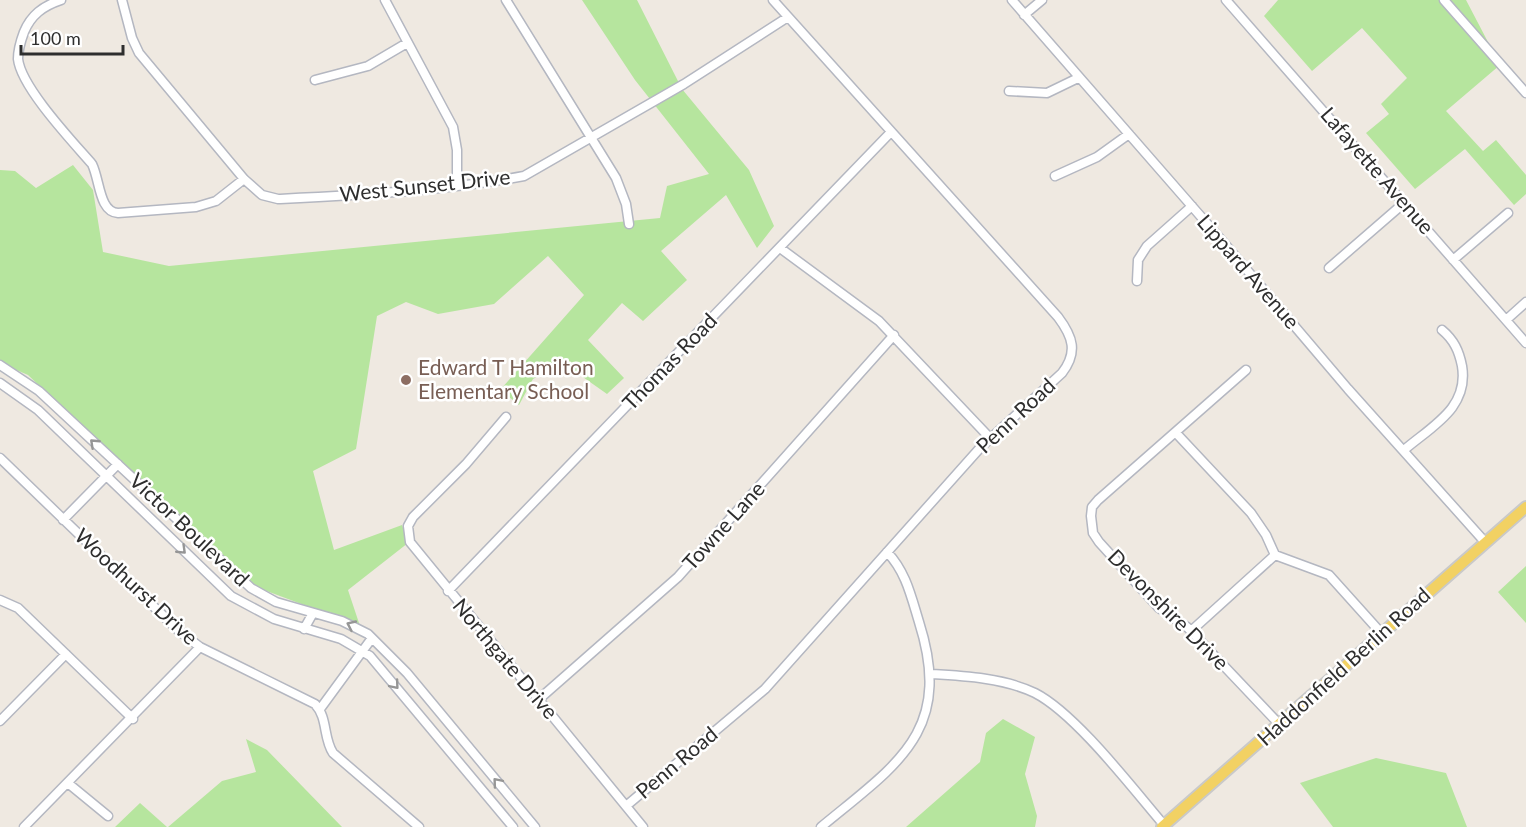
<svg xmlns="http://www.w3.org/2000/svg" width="1526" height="827" font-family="Lato,sans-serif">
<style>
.green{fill:#b6e59e}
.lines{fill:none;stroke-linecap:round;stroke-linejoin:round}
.minor-casing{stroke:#b4b7c1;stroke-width:11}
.major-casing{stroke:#c9c9c9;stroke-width:14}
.minor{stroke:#fff;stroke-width:8}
.major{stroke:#f2d163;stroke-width:10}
.oneway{stroke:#969696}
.education-dot{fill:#8d6e63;stroke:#fff;stroke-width:2}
.labels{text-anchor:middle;stroke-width:5;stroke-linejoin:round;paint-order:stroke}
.street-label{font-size:21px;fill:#2e2e2e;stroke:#fff}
.education-label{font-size:21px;fill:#785e54;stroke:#fff;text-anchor:start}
</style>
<rect width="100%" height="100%" fill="#efe9e1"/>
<path class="green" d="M582,0H637L682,89L749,170L774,226L757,248L726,195L661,251L687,280L643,321L622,303L588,340L624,378L607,394L563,363L533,379L519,405L500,390L584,295L548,256L494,304L438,314L406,302L377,316L356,449L313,471L334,550L402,525L408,543L348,590L360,626L248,584L28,375L0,363V170L15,171L36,188L73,165L93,190L103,252L169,266L660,218L667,186L709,174L635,80Z
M1278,0H1466L1500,65L1446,111L1483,151L1496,140L1526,175V194L1514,205L1465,149L1415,189L1366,133L1389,114L1381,104L1407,78L1362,28L1312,71L1264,16Z
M1526,566V623L1498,592Z
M1003,719L1035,737L1025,774L1037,816L1035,827H906L980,762L986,733Z
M246,739L267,750L342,827H168L222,781L256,772Z
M1376,758L1446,773L1467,827H1333L1300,783Z
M140,803L167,827H115Z"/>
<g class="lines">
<g class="minor-casing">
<path id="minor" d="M61,0C43,6 31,15 24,32C21,40 18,50 18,59C21,87 72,141 92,164C100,180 99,212 118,213L196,207L216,201L244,179
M122,0L132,38L139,53L244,179L262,195L278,199C360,195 444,191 524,176L684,84L788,17
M385,0L453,127L457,150V185
M506,0L616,178L626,204L629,224
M1012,0L1224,243L1348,389L1485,542
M1226,0L1526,343
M1444,0L1526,93
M1024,15L1042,0
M315,80L368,66L407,43
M1009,91L1047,93L1078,78
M1055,176L1097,157L1129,134
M780,248L879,321L990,438
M1453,260L1508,213
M1329,268L1404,203
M1137,281L1138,260L1147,246L1192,206
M1506,320L1526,302
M0,365L39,391L251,588L276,602L342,621L368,634L407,673L535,827
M1246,370L1098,500L1092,507L1091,516L1093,533L1099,542L1159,608L1187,627L1280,725
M0,383L38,410L231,596L274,619L341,639L370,656L513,827
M506,417L466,464L413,517L408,526L410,542L643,827
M1176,433L1251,513L1266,535L1275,555
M1404,450C1432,426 1469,408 1462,366C1459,351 1454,340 1442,330
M0,458L179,631L200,647L315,704C328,718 323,738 333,753L419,827
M63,520L118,464
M1275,555L1329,575L1382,634
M448,591L891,132
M0,600L18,608L133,719
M304,629L313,613
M1191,631L1275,555
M930,674C965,676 1004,678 1035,693C1076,714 1133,789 1164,825
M538,700L678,577L894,335
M320,709L372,638
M0,721L66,654
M69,784L108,816
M626,806L765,689L980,448L1062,373C1078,352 1073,337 1058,317L773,0
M24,827L200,647
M821,827C897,764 954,732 919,622C911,596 906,572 887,552"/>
</g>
<g class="major-casing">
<path id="major" d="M1162,827L1526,507"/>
</g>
<use href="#minor" class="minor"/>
<use href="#major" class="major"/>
</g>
<defs><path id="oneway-chevron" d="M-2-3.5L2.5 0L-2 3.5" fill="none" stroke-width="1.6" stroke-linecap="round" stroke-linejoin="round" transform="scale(1.5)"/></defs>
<g class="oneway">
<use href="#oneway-chevron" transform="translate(94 443) rotate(-137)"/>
<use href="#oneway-chevron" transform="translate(182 550) rotate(44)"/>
<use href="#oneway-chevron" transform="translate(351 625) rotate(-155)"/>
<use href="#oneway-chevron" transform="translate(395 685) rotate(50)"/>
<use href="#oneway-chevron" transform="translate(497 782) rotate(-130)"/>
</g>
<circle class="education-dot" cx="406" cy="380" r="6"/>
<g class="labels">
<g class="street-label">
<text transform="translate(1377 171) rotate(49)" y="7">Lafayette Avenue</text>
<text transform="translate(425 186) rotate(-6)" y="7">West Sunset Drive</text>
<text transform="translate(1248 272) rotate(49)" y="7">Lippard Avenue</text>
<text transform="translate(670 362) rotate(-46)" y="7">Thomas Road</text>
<text transform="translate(1016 416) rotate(-43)" y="7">Penn Road</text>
<text transform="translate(724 526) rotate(-48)" y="7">Towne Lane</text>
<text transform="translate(189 530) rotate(43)" y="7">Victor Boulevard</text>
<text transform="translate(136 587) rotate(43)" y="7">Woodhurst Drive</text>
<text transform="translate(1168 610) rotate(45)" y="7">Devonshire Drive</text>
<text transform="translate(505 659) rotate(50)" y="7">Northgate Drive</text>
<text transform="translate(1344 667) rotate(-42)" y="7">Haddonfield Berlin Road</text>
<text transform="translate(677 763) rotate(-40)" y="7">Penn Road</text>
</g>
<g class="education-label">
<text x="418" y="375">Edward T Hamilton<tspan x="418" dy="24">Elementary School</tspan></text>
</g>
</g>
<path d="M21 45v9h102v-9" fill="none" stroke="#2e2e2e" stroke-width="3"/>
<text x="30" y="45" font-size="18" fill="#2e2e2e" stroke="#ffffff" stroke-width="4.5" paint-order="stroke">100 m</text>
</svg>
